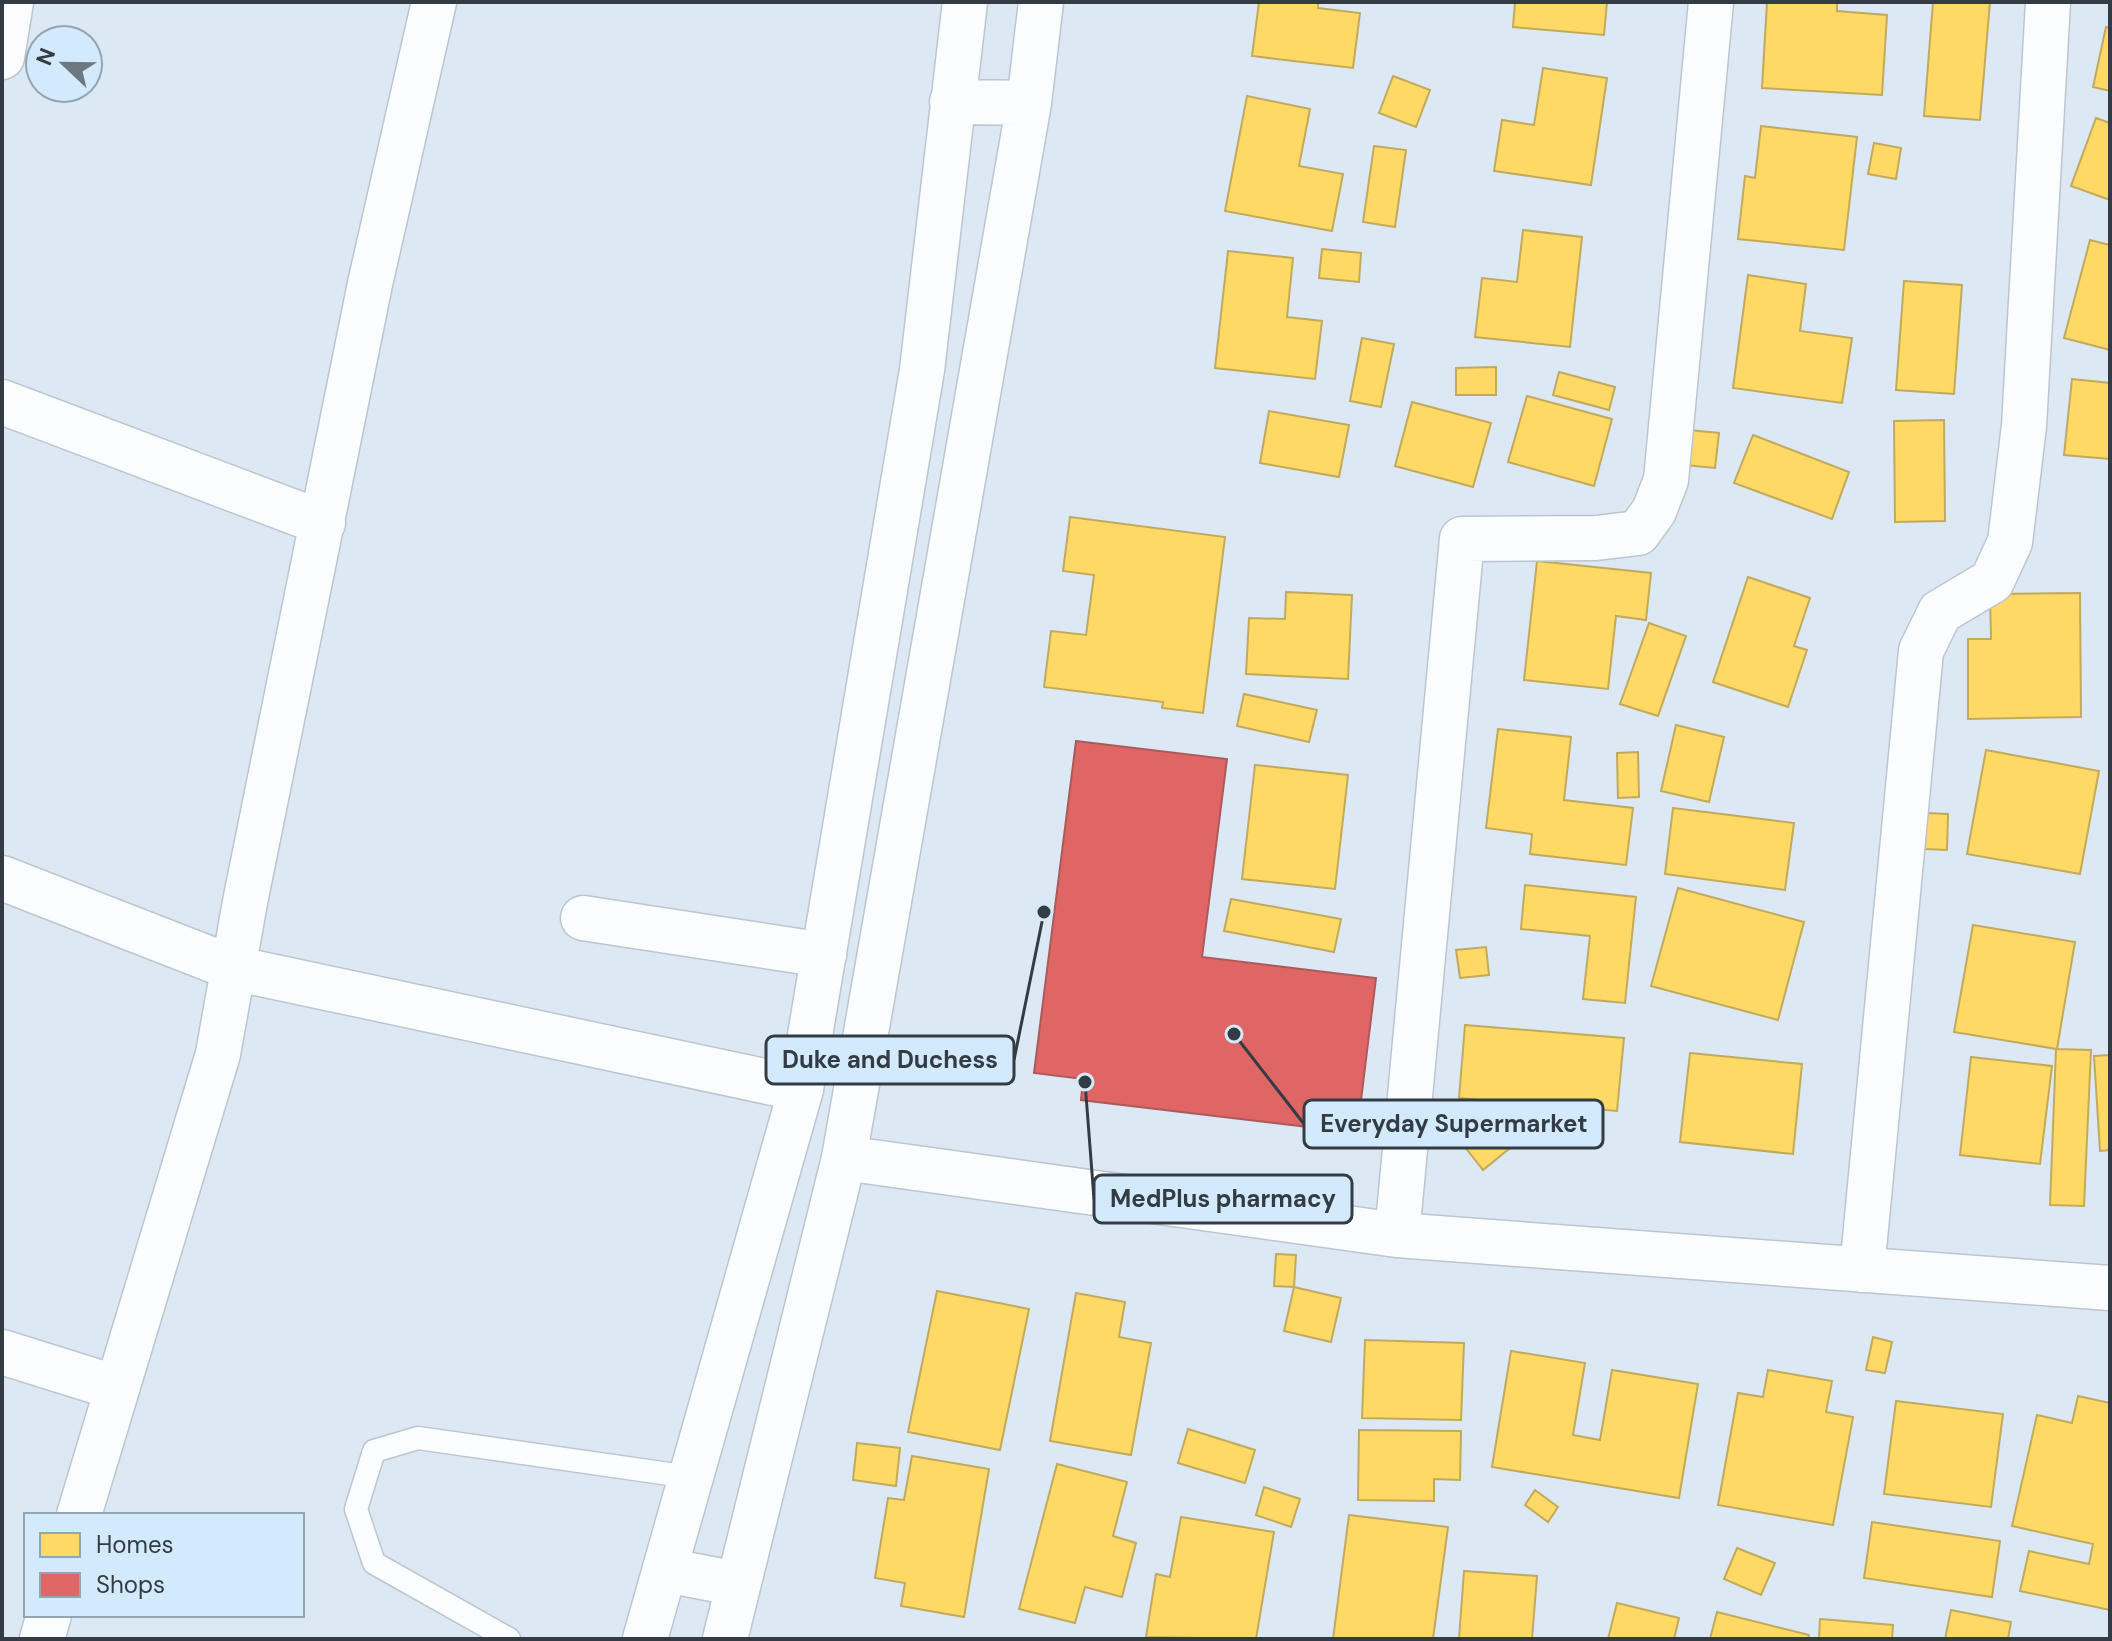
<svg xmlns="http://www.w3.org/2000/svg" width="2112" height="1641" font-family="'DM Sans',sans-serif">
<style>
.homes{fill:#ffd966;stroke:#c2aa5c;stroke-width:2}
.shops{fill:#e06666;stroke:#ac595c;stroke-width:2}
.lines{fill:none;stroke-linecap:round;stroke-linejoin:round}
.lane-casing{stroke:#bdc6ce;stroke-width:25}
.street-casing{stroke:#bdc6ce;stroke-width:47}
.secondary-casing{stroke:#bdc6ce;stroke-width:47}
.lane{stroke:#fafcfd;stroke-width:22}
.street{stroke:#fafcfd;stroke-width:44}
.secondary{stroke:#fafcfd;stroke-width:44}
.leader{fill:none;stroke:#333c44;stroke-width:3}
.callout-dot{fill:#333c44;stroke:#d3e9fc;stroke-width:3}
.callout{fill:#d3e9fc;stroke:#333c44;stroke-width:3}
.callout-label{font-size:24px;text-anchor:middle;font-weight:bold;fill:#333c44}
</style>
<rect width="100%" height="100%" fill="#dce8f3"/>
<path class="homes" d="M1259,2H1318V8L1360,13L1353,68L1252,56Z
M1515,2H1607L1604,35L1513,27Z
M1767,2H1837V11L1887,15L1882,95L1762,88Z
M1933,2H1990L1980,120L1924,116Z
M2106,27L2110,28V91L2093,87Z
M1543,68L1607,78L1591,185L1494,171L1502,120L1534,125Z
M1393,76L1430,90L1416,127L1379,113Z
M1247,96L1310,109L1299,166L1343,174L1332,231L1225,211Z
M2096,118L2110,123V200L2071,186Z
M1761,126L1857,137L1844,250L1738,239L1745,176L1755,178Z
M1874,143L1901,148L1896,179L1868,174Z
M1374,146L1406,150L1395,227L1363,222Z
M1523,230L1582,237L1570,347L1475,337L1482,278L1517,282Z
M2090,240L2110,245V350L2064,338Z
M1322,249L1361,253L1359,282L1319,278Z
M1228,251L1293,258L1287,317L1322,321L1315,379L1215,368Z
M1748,275L1806,284L1800,331L1852,338L1842,403L1733,388Z
M1904,281L1962,285L1954,394L1896,390Z
M1362,338L1394,344L1381,407L1350,401Z
M1496,367V395H1456V368Z
M1559,372L1615,387L1609,410L1553,395Z
M2072,379L2110,383V459L2064,455Z
M1527,396L1612,419L1594,486L1508,462Z
M1412,402L1491,423L1473,487L1395,466Z
M1269,411L1349,425L1339,477L1260,463Z
M1944,420L1945,521L1895,522L1894,421Z
M1678,429L1719,433L1715,468L1675,464Z
M1753,435L1849,472L1832,519L1734,483Z
M1070,517L1225,537L1203,713L1162,708L1163,702L1044,687L1051,631L1086,635L1094,575L1063,571Z
M1537,561L1651,573L1646,620L1616,616L1608,689L1524,680Z
M1748,577L1810,598L1794,646L1807,650L1788,707L1713,682Z
M1286,592L1352,595L1348,679L1246,674L1249,618L1285,619Z
M2080,593L2081,717L1968,719V639H1991L1990,594Z
M1649,623L1686,636L1658,716L1620,704Z
M1244,694L1317,710L1309,742L1237,726Z
M1676,725L1724,737L1709,802L1661,791Z
M1498,729L1571,737L1564,800L1633,808L1626,865L1530,854L1532,834L1486,828Z
M1986,750L2099,771L2080,874L1967,854Z
M1638,752L1639,797L1618,798L1617,753Z
M1255,765L1348,775L1335,889L1242,879Z
M1673,808L1794,823L1785,890L1665,874Z
M1926,813L1948,814L1947,850L1925,849Z
M1525,885L1636,897L1625,1003L1583,999L1590,936L1521,929Z
M1678,888L1804,922L1778,1020L1651,986Z
M1231,899L1341,919L1334,952L1224,931Z
M1973,925L2075,942L2057,1049L1954,1032Z
M1486,947L1489,975L1460,978L1456,950Z
M1465,1025L1624,1038L1617,1111L1459,1098Z
M2056,1049L2091,1050L2084,1206L2050,1205Z
M1690,1053L1802,1064L1793,1154L1680,1142Z
M2110,1055V1150L2100,1151L2094,1056Z
M1971,1057L2052,1066L2040,1164L1960,1155Z
M1489,1120L1510,1148L1483,1170L1461,1142Z
M1276,1254L1296,1255L1294,1287L1274,1286Z
M1294,1287L1341,1298L1331,1342L1284,1331Z
M937,1291L1029,1309L1000,1450L908,1432Z
M1076,1293L1125,1302L1119,1337L1151,1343L1131,1455L1050,1441Z
M1873,1337L1892,1342L1885,1373L1866,1370Z
M1365,1340L1464,1343L1461,1420L1362,1418Z
M1511,1351L1585,1363L1573,1435L1600,1440L1612,1370L1698,1384L1679,1498L1492,1467Z
M1768,1370L1832,1381L1826,1412L1853,1417L1833,1525L1718,1505L1738,1393L1763,1397Z
M2078,1396L2110,1403V1610L2020,1591L2029,1551L2089,1564L2093,1544L2012,1526L2037,1415L2072,1423Z
M1896,1401L2003,1414L1991,1507L1884,1494Z
M1188,1429L1255,1450L1245,1483L1178,1463Z
M1359,1430L1461,1431L1460,1480L1434,1479V1501L1358,1500Z
M857,1443L900,1448L896,1486L853,1480Z
M912,1456L989,1469L964,1617L901,1606L905,1583L875,1578L888,1498L904,1500Z
M1057,1464L1127,1482L1113,1536L1136,1543L1122,1597L1085,1587L1075,1623L1019,1609Z
M1264,1487L1300,1499L1291,1527L1256,1515Z
M1535,1490L1558,1507L1548,1522L1525,1505Z
M1349,1515L1448,1527L1433,1639H1333Z
M1181,1517L1274,1532L1256,1639L1146,1637L1156,1574L1170,1577Z
M1872,1522L2000,1541L1992,1597L1864,1578Z
M1737,1548L1775,1563L1761,1595L1724,1579Z
M1464,1571L1537,1576L1532,1639H1459Z
M1617,1603L1679,1618L1674,1639H1608Z
M1951,1610L2011,1622L2008,1639H1945Z
M1717,1612L1809,1635L1808,1639H1710Z
M1820,1619L1893,1625L1892,1639H1819Z"/>
<path class="shops" d="M1076,741L1227,759L1202,957L1376,978L1357,1133L1081,1100L1083,1079L1034,1073Z"/>
<g class="lines">
<g class="lane-casing">
<path id="lane" d="M509,1639L374,1563L356,1509L374,1451L418,1438L690,1477"/>
</g>
<g class="street-casing">
<path id="street" d="M2,57L11,2
M2,402L323,523
M2,878L233,968L801,1089
M583,918L824,955
M844,1158L1397,1235L2110,1288
M1397,1235L1462,539L1596,538L1638,533L1654,511L1666,480L1711,2
M1862,1270L1921,651L1940,612L1992,581L2010,542L2024,426L2048,2
M2,1352L117,1388
M79,1515L218,1054L245,902L370,284L434,2
M42,1639L49,1615"/>
</g>
<g class="secondary-casing">
<path id="secondary" d="M952,102L1029,103
M665,1570L738,1584
M645,1639L801,1089L922,370L965,2
M725,1639L844,1158L1029,103L1041,2"/>
</g>
<use href="#lane" class="lane"/>
<use href="#street" class="street"/>
<use href="#secondary" class="secondary"/>
</g>
<path class="leader" d="M1044 912L1014 1060M1234 1034L1304 1124M1085 1082L1094 1199"/>
<g class="callout-dot">
<circle cx="1044" cy="912" r="8"/>
<circle cx="1234" cy="1034" r="8"/>
<circle cx="1085" cy="1082" r="8"/>
</g>
<g class="callout">
<rect x="766" y="1036" width="248" height="48" rx="8"/>
<rect x="1304" y="1100" width="299" height="48" rx="8"/>
<rect x="1094" y="1175" width="258" height="48" rx="8"/>
</g>
<g class="callout-label">
<text x="890" y="1068">Duke and Duchess</text>
<text x="1454" y="1132">Everyday Supermarket</text>
<text x="1223" y="1207">MedPlus pharmacy</text>
</g>
<rect width="2112" height="1641" fill="none" stroke="#333c44" stroke-width="8"/>
<rect x="24" y="1513" width="280" height="104" fill="#d3e9fc" stroke="#93a4b2" stroke-width="2"/>
<rect x="40" y="1533" width="40" height="24" fill="#ffd966" stroke="#93a4b2" stroke-width="2"/>
<text x="96" y="1553" font-size="24" fill="#333c44">Homes</text>
<rect x="40" y="1573" width="40" height="24" fill="#e06666" stroke="#93a4b2" stroke-width="2"/>
<text x="96" y="1593" font-size="24" fill="#333c44">Shops</text>
<g transform="translate(64 64) rotate(292)"><circle r="38" fill="#d3e9fc" stroke="#93a4b2" stroke-width="2"/>
<path d="M0-6L14 30L0 20L-14 30Z" fill="#6e7881"/>
<text y="-12" font-size="22" font-weight="bold" text-anchor="middle" fill="#333c44">N</text>
</g>
</svg>
